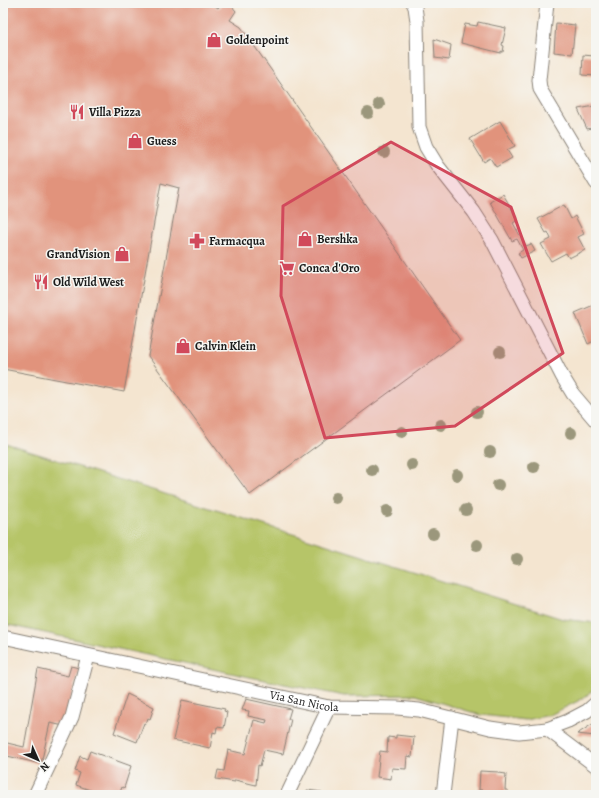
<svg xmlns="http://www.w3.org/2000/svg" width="599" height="798" font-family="Alegreya,serif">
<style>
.green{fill:#b6c567;stroke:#697042}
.building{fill:#e1937b}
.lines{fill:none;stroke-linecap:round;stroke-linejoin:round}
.minor-casing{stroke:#888076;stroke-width:15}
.minor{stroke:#fff;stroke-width:13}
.tree{fill:#9b977b}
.marked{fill:#d1495b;fill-opacity:0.2;stroke:#d1495b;stroke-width:3;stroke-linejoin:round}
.labels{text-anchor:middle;stroke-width:3;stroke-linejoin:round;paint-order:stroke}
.poi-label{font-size:12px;font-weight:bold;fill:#1c1c1c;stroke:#f6f6f2;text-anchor:start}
.street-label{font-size:12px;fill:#1c1c1c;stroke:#f6f6f2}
</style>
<rect width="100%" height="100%" fill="#f6f6f2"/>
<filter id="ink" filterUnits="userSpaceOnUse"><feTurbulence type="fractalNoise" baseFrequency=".025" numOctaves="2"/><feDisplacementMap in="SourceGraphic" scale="8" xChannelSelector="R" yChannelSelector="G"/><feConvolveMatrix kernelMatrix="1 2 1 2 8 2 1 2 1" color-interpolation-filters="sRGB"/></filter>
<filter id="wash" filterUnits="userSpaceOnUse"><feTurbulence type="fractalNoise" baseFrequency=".012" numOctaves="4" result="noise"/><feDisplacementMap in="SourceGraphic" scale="16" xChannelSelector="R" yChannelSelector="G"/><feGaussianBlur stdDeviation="0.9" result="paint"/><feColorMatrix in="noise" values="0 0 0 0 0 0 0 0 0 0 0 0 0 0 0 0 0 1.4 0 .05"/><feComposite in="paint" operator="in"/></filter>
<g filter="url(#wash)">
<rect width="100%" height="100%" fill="#f4e5d0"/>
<path class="green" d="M3,443L563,619L596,623V687L584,698L550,715L526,720L481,715L415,695L344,696L245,676L3,624Z"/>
<g id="blocks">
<path class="building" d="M3,3H211L218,8L223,3H229L236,11L230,20L241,27L460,340L250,495L148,356L179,188L161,183L124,392L3,369Z
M478,22L506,28L502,45L504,46L503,52L501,51V53L461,43L465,24L477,26Z
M556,23L575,25L572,54L554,52Z
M595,36H596V76L582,75L583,55L594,56Z
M434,39L451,45L449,60L435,58Z
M595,106L596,110V127L587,129L578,109Z
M500,121L515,146L507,150L512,158L496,167L490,158L484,162L470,139Z
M503,194L518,220L513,223L526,246L531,244L535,251L521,258L518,253L523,250L517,239L512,241L490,202Z
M564,205L571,219L575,216L584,234L578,237L585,250L569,258L566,253L551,261L541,244L551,239L548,232L546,233L538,219Z
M596,304V340L588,344L575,313Z
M71,666L79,668L64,726L50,723L41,764L3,755V742L24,747L38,669L68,676Z
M127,694L154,707L150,719L148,718L146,724L144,723L137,742L114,733Z
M246,699L291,709L288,719H291L283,754L264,750L260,766L258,765L256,785L235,780V782L216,779L218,770L224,771L228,750L245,754L254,720L266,723L267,720L248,716L249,711L242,710Z
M182,700L225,709L224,711L227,712L224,728L217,727L216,733L213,732L210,748L173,740Z
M596,723V736L577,734L591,725Z
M396,735L414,737L412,757L407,756L406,769L392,768L391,779L377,777L380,751L387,752L388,737L396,738Z
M90,751L131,766L124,788L122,787L119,795H104L76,785L80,773L75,771L80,756L87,759Z
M480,771L499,772V773L506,774L505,790H508V795H482L483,790H479Z
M307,790L322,792V795H306Z"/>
</g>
</g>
<g filter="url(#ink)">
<use href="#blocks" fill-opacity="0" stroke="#888076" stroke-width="1"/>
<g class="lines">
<g class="minor-casing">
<g id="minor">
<path d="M413,3L415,7L417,21L419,127L426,147L437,165L474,212L492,240L562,376L573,394L596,421"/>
<path d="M547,3L539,80L540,89L596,183"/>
<path id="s1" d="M3,637L329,707L397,708L419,710L490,728L519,732L547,729L568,721L587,711L596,703"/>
<path d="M547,729L596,766"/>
<path d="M35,795L72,717L88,656"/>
<path d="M287,795L329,707"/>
<path d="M443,795L452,718"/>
</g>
</g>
<use href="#minor" class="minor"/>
</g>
<g class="tree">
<circle cx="379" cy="104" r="6"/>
<circle cx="368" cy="113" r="6"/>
<circle cx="384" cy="152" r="6"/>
<circle cx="500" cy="352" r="6"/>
<circle cx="477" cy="412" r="6"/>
<circle cx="441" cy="425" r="6"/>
<circle cx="402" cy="432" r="6"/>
<circle cx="571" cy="433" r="6"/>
<circle cx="490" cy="452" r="6"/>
<circle cx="412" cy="465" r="6"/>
<circle cx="534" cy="467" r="6"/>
<circle cx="372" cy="470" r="6"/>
<circle cx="457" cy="475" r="6"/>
<circle cx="498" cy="485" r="6"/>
<circle cx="336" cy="498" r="6"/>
<circle cx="466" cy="510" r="6"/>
<circle cx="387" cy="511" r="6"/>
<circle cx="433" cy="534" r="6"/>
<circle cx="477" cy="545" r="6"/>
<circle cx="517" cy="559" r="6"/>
</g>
</g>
<path class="marked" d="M391,142L511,207L563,353L455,426L325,438L281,296L283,206Z"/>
<defs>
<g id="shop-bare" transform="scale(1.2)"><path d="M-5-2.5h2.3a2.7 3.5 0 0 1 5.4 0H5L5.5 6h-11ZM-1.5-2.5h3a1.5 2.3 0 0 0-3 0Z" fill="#d1495b" stroke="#f6f6f2" stroke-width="2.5" paint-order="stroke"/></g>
<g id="restaurant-bare" transform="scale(1.2)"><path d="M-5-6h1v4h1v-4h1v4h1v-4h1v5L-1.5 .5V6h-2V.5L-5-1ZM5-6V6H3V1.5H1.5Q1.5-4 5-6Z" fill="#d1495b" stroke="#f6f6f2" stroke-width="2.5" paint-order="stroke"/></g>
<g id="pharmacy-bare" transform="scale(1.2)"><path d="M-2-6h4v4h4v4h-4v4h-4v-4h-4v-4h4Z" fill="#d1495b" stroke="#f6f6f2" stroke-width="2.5" paint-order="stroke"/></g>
<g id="supermarket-bare" transform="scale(1.2)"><path d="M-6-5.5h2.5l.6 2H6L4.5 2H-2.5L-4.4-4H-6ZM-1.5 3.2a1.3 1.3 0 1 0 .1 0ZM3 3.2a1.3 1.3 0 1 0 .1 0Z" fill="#d1495b" stroke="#f6f6f2" stroke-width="2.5" paint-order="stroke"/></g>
</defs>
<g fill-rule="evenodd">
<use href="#shop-bare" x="214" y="40"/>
<use href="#restaurant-bare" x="77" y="112"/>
<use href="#shop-bare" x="135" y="141"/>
<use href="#shop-bare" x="305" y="239"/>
<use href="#pharmacy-bare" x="197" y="241"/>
<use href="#shop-bare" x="122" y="254"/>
<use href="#supermarket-bare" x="287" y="268"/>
<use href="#restaurant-bare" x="41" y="282"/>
<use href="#shop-bare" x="183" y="346"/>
</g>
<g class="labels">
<g class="poi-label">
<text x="226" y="44">Goldenpoint</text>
<text x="89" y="116">Villa Pizza</text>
<text x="147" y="145">Guess</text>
<text x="317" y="243">Bershka</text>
<text x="209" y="245">Farmacqua</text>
<text x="110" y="258" text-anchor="end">GrandVision</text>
<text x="299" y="272">Conca d'Oro</text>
<text x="53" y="286">Old Wild West</text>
<text x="195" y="350">Calvin Klein</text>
</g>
<g class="street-label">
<text dy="4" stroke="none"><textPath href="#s1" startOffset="308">Via San Nicola</textPath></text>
</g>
</g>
<rect width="599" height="798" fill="none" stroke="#f6f6f2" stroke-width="16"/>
<g transform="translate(38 760) rotate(135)" stroke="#f6f6f2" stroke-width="3" paint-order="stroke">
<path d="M0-3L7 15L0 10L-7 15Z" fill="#1c1c1c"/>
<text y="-6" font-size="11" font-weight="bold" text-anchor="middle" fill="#1c1c1c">N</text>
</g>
</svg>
